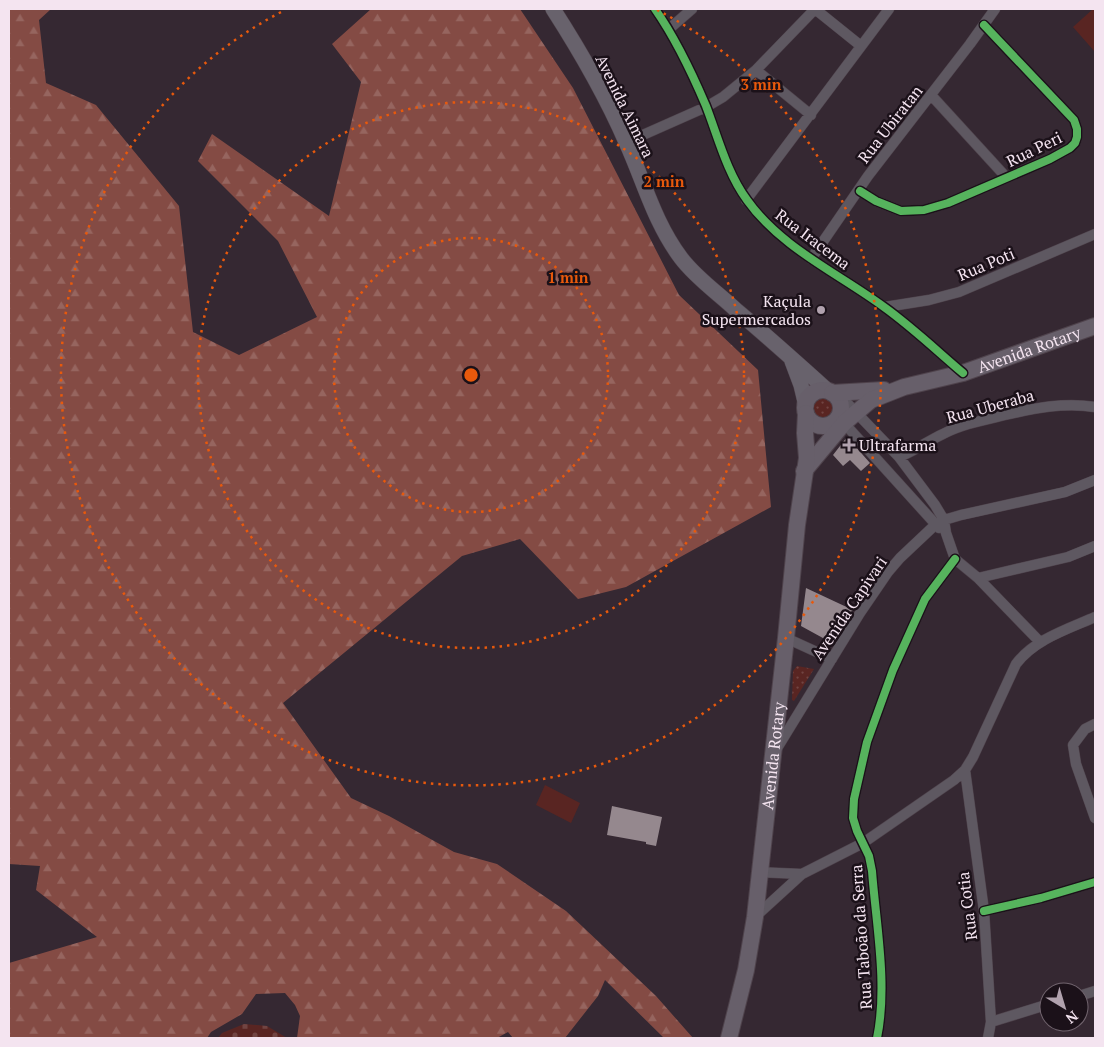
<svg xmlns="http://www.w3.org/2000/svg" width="1104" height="1047" font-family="'PT Serif',serif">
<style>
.grass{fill:url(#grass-dots)}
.forest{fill:url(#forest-firs)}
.cemetery{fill:url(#cemetery-stones)}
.green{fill:#592522}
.building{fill:#95888e}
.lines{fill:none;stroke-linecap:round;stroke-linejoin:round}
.street-casing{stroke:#4f434c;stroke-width:11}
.secondary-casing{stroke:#4f434c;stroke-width:16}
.primary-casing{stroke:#4f434c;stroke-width:18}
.street{stroke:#5e5861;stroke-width:10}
.secondary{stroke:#68626c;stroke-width:15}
.primary{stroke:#675f6a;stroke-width:16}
.cycleway-casing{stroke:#1b1119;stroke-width:11}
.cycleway{stroke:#56b35d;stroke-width:8}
.ring{fill:none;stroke:#e8590c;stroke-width:2.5;stroke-dasharray:2.5 5}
.poi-dot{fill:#b1a2ae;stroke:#1b1119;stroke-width:2}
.labels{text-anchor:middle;stroke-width:5;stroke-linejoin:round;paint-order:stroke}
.street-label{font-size:16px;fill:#f4e4f0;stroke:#1b1119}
.poi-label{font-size:16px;fill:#f4e4f0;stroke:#1b1119;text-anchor:end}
.centre{fill:#e8590c;stroke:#1b1119;stroke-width:2.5}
.ring-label{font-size:15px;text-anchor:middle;font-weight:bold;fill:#e8590c;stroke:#1b1119;stroke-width:5;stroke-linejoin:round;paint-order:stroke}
</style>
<defs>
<pattern id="grass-dots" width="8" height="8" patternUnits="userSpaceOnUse" patternTransform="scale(1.25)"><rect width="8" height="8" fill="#592522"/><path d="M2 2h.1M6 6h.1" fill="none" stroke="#714442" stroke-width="1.8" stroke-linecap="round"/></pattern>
<pattern id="forest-firs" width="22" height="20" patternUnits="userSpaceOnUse" patternTransform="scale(1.25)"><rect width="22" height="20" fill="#844b44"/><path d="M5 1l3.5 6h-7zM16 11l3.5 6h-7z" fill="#96655f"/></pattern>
<pattern id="cemetery-stones" width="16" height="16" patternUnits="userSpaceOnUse" patternTransform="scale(1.25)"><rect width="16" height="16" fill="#592522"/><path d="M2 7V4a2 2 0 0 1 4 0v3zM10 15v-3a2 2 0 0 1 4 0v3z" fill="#714442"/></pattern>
</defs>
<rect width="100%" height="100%" fill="#352832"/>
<path class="grass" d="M812 408a12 12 0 1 1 24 0a12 12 0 1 1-24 0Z
M797,666L814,669L794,701L792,700L793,671Z"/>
<path class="forest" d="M9,9H51L39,20L46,83L96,105L179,206L193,332L239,355L317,317L278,241L198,161L212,134L329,216L361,82L332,44L371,9H520L573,88L679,295L758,370L771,507L626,587L578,599L520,539L462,556L283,703L351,798L389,816L454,852L497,864L566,911L656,996L693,1038H664L605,980L598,996L565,1038H513L508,1032L497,1038H297L300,1016L295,1005L285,993L256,994L242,1014L211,1032L207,1038H9V963L97,937L36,890L40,866L9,864Z"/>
<path class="cemetery" d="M244,1024L267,1026L287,1038H218L222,1033Z"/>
<path class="green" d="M1093,9H1095V52L1073,27Z
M545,785L580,803L571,823L536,805Z"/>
<path class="building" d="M847,437L870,463L861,471L850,460L843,466L833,455Z
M806,588L853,610L832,643L801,626Z
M612,806L662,817L656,846L646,844V842L607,835Z"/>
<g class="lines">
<g class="street-casing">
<path id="street" d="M655,9C676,39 692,73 706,106C718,137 727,173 747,200C781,248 838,273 884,307C912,327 937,351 963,373
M815,9L861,46
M669,29L692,9
M756,70L811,115
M931,95L1006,177
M627,142L706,107L723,97L756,70L815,9
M860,191L876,201L901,211L924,210L948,203L1050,159L1070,148L1075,143L1077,137V129L1074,120L984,25
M746,200L889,9
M811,259L868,176L970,44L995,9
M885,307L929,300L959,292L1095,234
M838,398L847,403L899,457L935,505L944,520L946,533L955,559L978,578L1040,642
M844,423L939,528
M899,457C914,451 928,441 943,434C962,424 984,420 1005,415C1035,408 1064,402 1095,407
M978,578L1068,557L1095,546
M786,638L832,659
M1095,724L1085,729L1073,745L1076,764L1095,818
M776,750L860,613L888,572L900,558L935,525L944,520L961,515L1065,492L1095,480
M965,770L984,911L991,1022L988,1038
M759,872L802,874
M984,911L1041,898L1095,882
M755,917L802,874L863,843L954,780L965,770L973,757L1016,664C1035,639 1068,629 1095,617
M1079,996L1095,991
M991,1022L1049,1004
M877,1038C888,985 876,924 872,871L869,856L857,831L853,818L854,799L867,742L893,670L925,599L955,559"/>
</g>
<g class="secondary-casing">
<path id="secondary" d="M553,9C580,51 606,96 626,142C644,181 654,222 681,258C696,278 718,293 736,310C767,336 797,363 827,390
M792,361L801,385L806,406"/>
</g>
<g class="primary-casing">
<g id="primary">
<circle cx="823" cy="408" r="18"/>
<path d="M832,393L884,390"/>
<path id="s1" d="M804,471L844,423L871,400L904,387L963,373L1095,326"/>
<path id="s2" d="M729,1038L746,970L755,917L786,638L797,525L807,458L805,433L806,413"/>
</g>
</g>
<use href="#street" class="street"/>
<use href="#secondary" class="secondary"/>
<use href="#primary" class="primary"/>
<g class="cycleway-casing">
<path id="cycleway" d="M655,9C676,39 692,73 706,106C718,137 727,173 747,200C781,248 838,273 884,307C912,327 937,351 963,373
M860,191L876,201L901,211L924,210L948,203L1050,159L1070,148L1075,143L1077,137V129L1074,120L984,25
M984,911L1041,898L1095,882
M877,1038C888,985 876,924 872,871L869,856L857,831L853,818L854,799L867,742L893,670L925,599L955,559"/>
</g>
<use href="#cycleway" class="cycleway"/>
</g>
<g class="ring">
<circle cx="471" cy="375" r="137"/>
<circle cx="471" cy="375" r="273"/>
<path d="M657 10A410 410 0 1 1 285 10"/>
</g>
<g class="poi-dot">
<circle cx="821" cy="310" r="5"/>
<path d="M846.5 437.5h5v5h5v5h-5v5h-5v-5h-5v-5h5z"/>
</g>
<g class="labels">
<g class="street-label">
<text transform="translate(625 106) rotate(64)" y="6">Avenida Aimara</text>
<text transform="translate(890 124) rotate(-52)" y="6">Rua Ubiratan</text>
<text transform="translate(1034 149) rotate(-26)" y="6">Rua Peri</text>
<text transform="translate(813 239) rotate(37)" y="6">Rua Iracema</text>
<text transform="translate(986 264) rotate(-23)" y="6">Rua Poti</text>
<text dy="6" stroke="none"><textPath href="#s1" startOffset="264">Avenida Rotary</textPath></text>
<text transform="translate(990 406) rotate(-15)" y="6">Rua Uberaba</text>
<text transform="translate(849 608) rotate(-56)" y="6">Avenida Capivari</text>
<text dy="6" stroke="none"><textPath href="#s2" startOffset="286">Avenida Rotary</textPath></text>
<text transform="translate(967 906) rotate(-97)" y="6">Rua Cotia</text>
<text transform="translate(861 937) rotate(-94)" y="6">Rua Taboão da Serra</text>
</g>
<g class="poi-label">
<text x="811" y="307">Kaçula<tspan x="811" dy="18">Supermercados</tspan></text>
<text x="859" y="451" text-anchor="start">Ultrafarma</text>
</g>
</g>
<circle cx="471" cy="375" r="8" class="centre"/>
<g class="ring-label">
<text x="761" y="90">3 min</text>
<text x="664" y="187">2 min</text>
<text x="568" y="283">1 min</text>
</g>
<rect width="1104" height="1047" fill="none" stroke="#f4e4f0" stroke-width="20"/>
<g transform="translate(1064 1007) rotate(142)"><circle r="24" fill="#1b1119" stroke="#72656f"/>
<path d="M0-4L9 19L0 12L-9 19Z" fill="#b1a2ae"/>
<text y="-8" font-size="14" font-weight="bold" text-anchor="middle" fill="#f4e4f0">N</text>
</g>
</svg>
